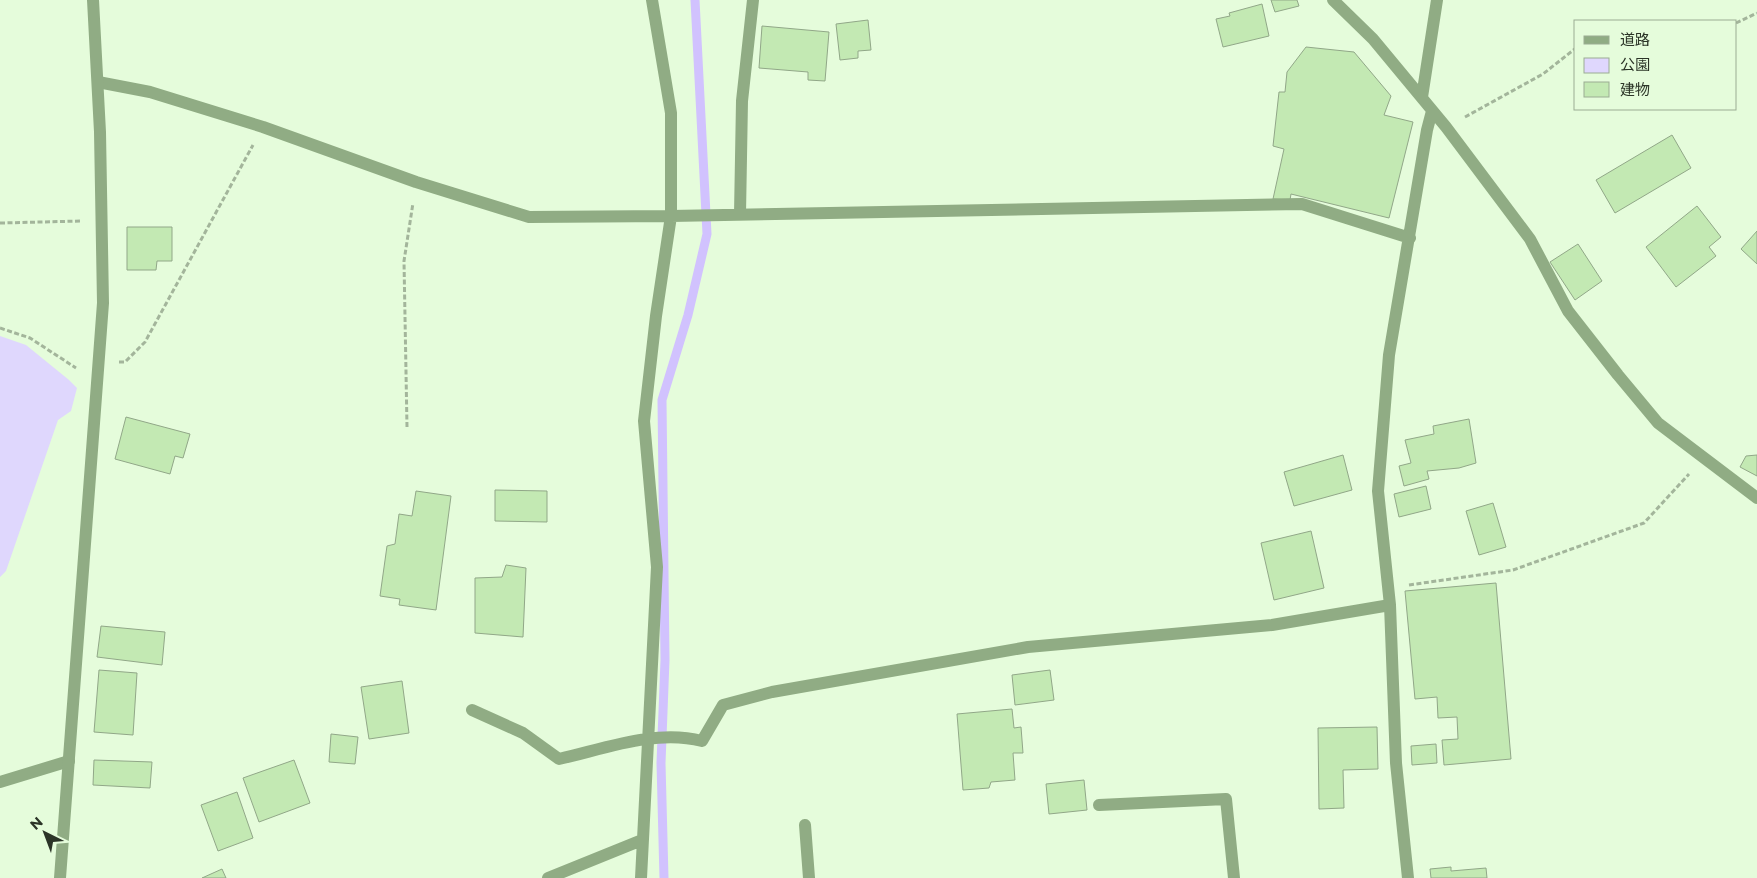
<svg xmlns="http://www.w3.org/2000/svg" width="1757" height="878" font-family="Montserrat,'Noto Sans JP',sans-serif">
<style>
.green{fill:#dfd7fd}
.lines{fill:none;stroke-linecap:round;stroke-linejoin:round}
.stream{stroke:#d1c2fe;stroke-width:9}
.building{fill:#c3e9b3;stroke:#91a788}
.path{stroke:#a3b59b;stroke-width:3;stroke-dasharray:5 2.5;stroke-linecap:butt}
.service{stroke:#90ac84;stroke-width:12}
.minor{stroke:#90ac84;stroke-width:12}
.tertiary{stroke:#90ac84;stroke-width:12}
</style>
<rect width="100%" height="100%" fill="#e5fcdb"/>
<path class="green" d="M0,336L26,345L69,380L77,388L71,411L58,420L6,571L0,577Z"/>
<g class="lines">
<path class="stream" d="M664,878L661,763L665,660L662,400L688,315L707,234L695,0"/>
</g>
<path class="building" d="M1271,0H1297L1299,6L1275,12Z
M1262,4L1269,36L1223,47L1216,19L1230,16L1229,13Z
M868,20L871,50L858,51V58L840,60L836,24Z
M762,26L829,32L825,81L808,80V72L759,68Z
M1306,47L1354,52L1391,96L1384,115L1413,122L1389,218L1291,194L1290,200L1273,199L1284,149L1273,146L1279,92H1285L1287,72Z
M1672,135L1691,168L1615,213L1596,180Z
M1697,206L1721,237L1709,247L1716,256L1676,287L1646,247Z
M127,227H172V261H157L156,270H127Z
M1757,231V264L1741,249Z
M1578,244L1602,281L1575,300L1550,262Z
M126,417L190,434L183,458L175,456L170,474L115,459Z
M1469,419L1476,463L1459,468L1427,471L1429,479L1404,486L1399,466L1411,463L1405,440L1434,434L1433,426Z
M1343,455L1352,490L1294,506L1284,472Z
M1757,455V476L1740,467L1746,456Z
M1426,486L1431,509L1399,517L1394,494Z
M495,490L547,491V522L495,521Z
M416,491L451,496L436,610L399,605L400,599L380,596L387,546L395,544L399,514L412,516Z
M1493,503L1506,547L1479,555L1466,511Z
M1311,531L1324,588L1274,600L1261,543Z
M506,565L526,568L523,637L475,633V578L502,577Z
M1496,583L1511,759L1444,765L1442,740L1458,739L1457,717L1438,718L1437,697L1415,699L1405,591Z
M101,626L165,632L162,665L97,657Z
M99,670L137,673L133,735L94,732Z
M1050,670L1054,700L1015,705L1012,675Z
M402,681L409,733L369,739L361,687Z
M1012,709L1014,728L1021,727L1023,753H1013L1015,780L991,782L989,788L963,790L957,714Z
M1377,727L1378,769L1343,770L1344,808L1319,809L1318,728Z
M331,734L358,737L355,764L329,762Z
M1436,744L1437,763L1412,765L1411,746Z
M94,760L152,762L150,788L93,785Z
M294,760L310,803L259,822L243,778Z
M1084,780L1087,810L1049,814L1046,784Z
M237,792L253,838L218,851L201,805Z
M1451,867V871L1486,868L1487,878H1431L1430,869Z
M222,869L226,878H202Z"/>
<g class="lines">
<path class="path" d="M1736,23L1757,13
M1465,117L1543,74L1576,48
M0,223L81,221
M0,328L30,338L76,368
M119,362H125L145,342L253,145
M407,427L404,261L413,203
M1409,585L1513,570L1644,523L1689,474"/>
<path class="service" d="M1099,805L1226,799L1234,878"/>
<path class="minor" d="M1333,0L1373,39L1446,127L1530,239L1568,311L1618,375L1658,423L1757,498
M98,82L150,92L263,127L416,182L529,217L671,216L1302,204L1410,238
M1422,97L1437,0
M740,214L742,101L753,0
M472,710L523,733L559,759C604,749 655,729 702,741L723,705L772,692L1028,647L1272,625L1390,605
M0,782L69,761
M805,825L809,878
M548,878L642,840
M641,878L657,567L644,421L656,316L671,216V113L652,0
M1408,878L1396,763L1390,605L1378,491L1389,355L1427,130L1432,111"/>
<path class="tertiary" d="M60,878L103,303L100,132L93,0"/>
</g>
<rect x="1574" y="20" width="162" height="90" fill="#e5fcdb" stroke="#9bac93"/>
<rect x="1584" y="36" width="25" height="8" fill="#90ac84" stroke="#9bac93"/>
<text x="1620" y="45" font-size="15" fill="#2b3427">道路</text>
<rect x="1584" y="58" width="25" height="15" fill="#dfd7fd" stroke="#9bac93"/>
<text x="1620" y="70" font-size="15" fill="#2b3427">公園</text>
<rect x="1584" y="82" width="25" height="15" fill="#c3e9b3" stroke="#9bac93"/>
<text x="1620" y="95" font-size="15" fill="#2b3427">建物</text>
<g transform="translate(45 833) rotate(318)" stroke="#e5fcdb" stroke-width="4" paint-order="stroke">
<path d="M0-4L9 19L0 12L-9 19Z" fill="#2b3427"/>
<text y="-8" font-size="14" font-weight="bold" text-anchor="middle" fill="#2b3427">N</text>
</g>
</svg>
